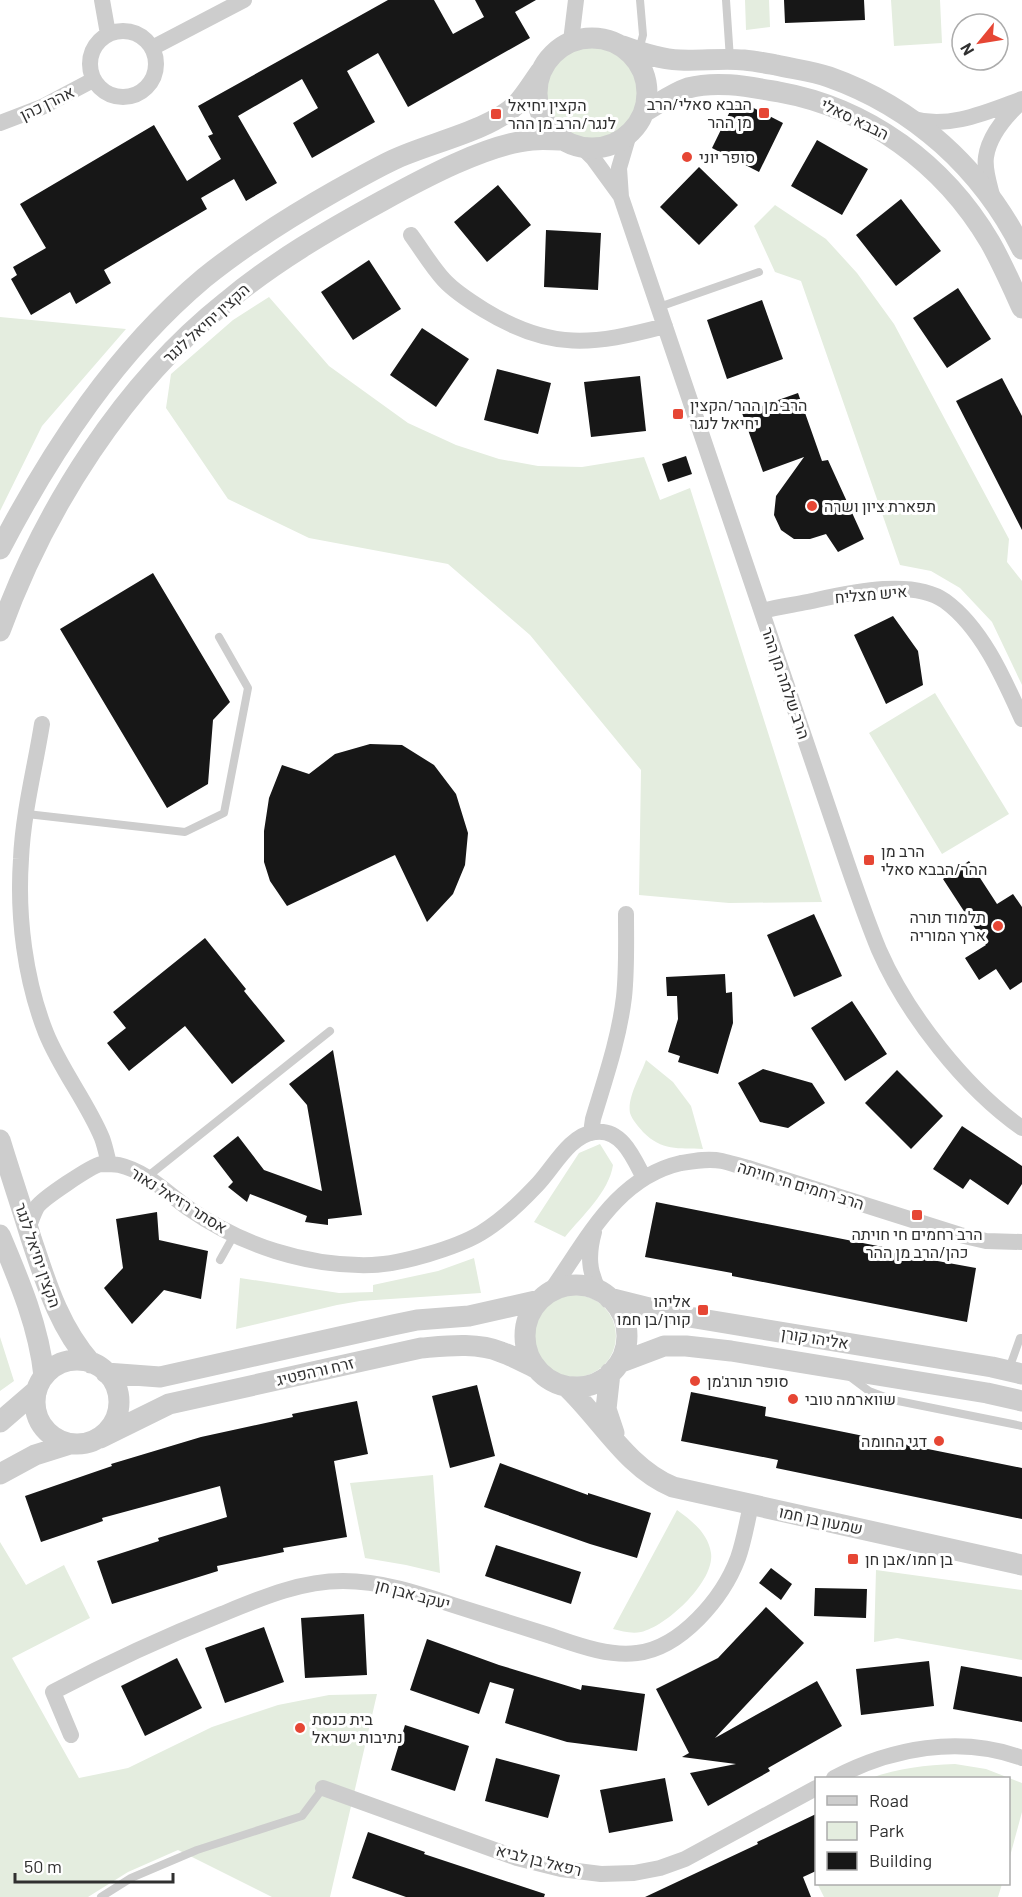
<svg xmlns="http://www.w3.org/2000/svg" width="1022" height="1897" font-family="Barlow,Heebo,sans-serif">
<style>
.green{fill:#e4eddf}
.building{fill:#171717}
.lines{fill:none;stroke-linecap:round;stroke-linejoin:round}
.service{stroke:#cdcdcd;stroke-width:8}
.minor{stroke:#cdcdcd;stroke-width:16}
.tertiary{stroke:#cdcdcd;stroke-width:21}
.poi-dot{fill:#e64634;stroke:#fff;stroke-width:2}
.labels{text-anchor:middle;stroke-width:6;stroke-linejoin:round;paint-order:stroke}
.street-label{font-size:16px;fill:#303030;stroke:#fff}
.poi-label{font-size:16px;fill:#303030;stroke:#fff;text-anchor:start}
</style>
<rect width="100%" height="100%" fill="#fff"/>
<path class="green" d="M745,0H769L770,27L746,30Z
M891,0H940L942,43L894,46Z
M545 92a47 47 0 1 1 94 0a47 47 0 1 1-94 0Z
M775,205L826,239L857,273L894,324L1009,539L1007,562L1022,581V685L992,622L960,588L931,571L900,565L801,281L775,272L754,226Z
M269,297L329,366L408,423L456,445L499,459L538,466L582,467L644,457L660,500L690,488L822,902L729,903L639,895L641,770L530,635L448,564L309,538L228,499L166,408L171,374L233,320Z
M0,317L126,329L42,426L0,511Z
M935,693L1009,814L942,854L869,733Z
M646,1060L673,1082L691,1106L703,1149C678,1148 662,1151 643,1132C639,1127 632,1120 630,1113C627,1097 641,1075 646,1060Z
M600,1144L613,1165C609,1192 582,1216 565,1237L534,1222L579,1153Z
M474,1258L481,1293L360,1301L337,1305L236,1329L240,1278L339,1293L373,1292V1285L438,1271Z
M534 1336a41 41 0 1 1 82 0a41 41 0 1 1-82 0Z
M0,1337L14,1381L0,1391Z
M433,1475L440,1573L406,1565L365,1558L350,1483Z
M677,1510C692,1521 708,1533 711,1553C715,1581 667,1626 641,1632C631,1634 622,1631 613,1629Z
M0,1542L26,1585L64,1565L90,1618L12,1658L79,1778L128,1768L212,1727L278,1705L329,1695L377,1694L330,1897H272L178,1850L128,1872L88,1897H0Z
M876,1570L1022,1590V1660L897,1638L874,1642Z
M955,1764L986,1769L1022,1783V1812L1009,1860L1008,1778H871C899,1768 925,1765 955,1764Z
M821,1884H1002L998,1897H824L818,1885Z"/>
<path class="building" d="M388,0H434L453,34L484,17L475,0H536L515,12L530,38L408,107L378,53L347,71L375,122L312,158L293,123L318,108L302,79L238,116L277,183L246,201L234,179L201,198L207,209L104,270L111,283L76,304L70,292L31,315L11,279L17,275L13,267L46,248L20,204L154,125L187,181L221,159L208,136L213,134L198,106Z
M784,0H864L865,20L785,23Z
M736,99L783,123L759,172L712,148Z
M817,140L868,169L842,215L791,186Z
M699,167L738,205L699,245L660,207Z
M498,185L531,225L487,262L454,222Z
M901,199L941,251L896,286L856,235Z
M546,230L601,233L598,290L544,287Z
M369,260L401,309L353,340L321,292Z
M958,288L991,339L947,368L913,318Z
M762,300L783,359L727,379L707,320Z
M422,328L469,359L436,407L390,375Z
M497,369L551,383L538,434L484,420Z
M640,376L646,431L591,437L584,382Z
M1002,378L1022,416V530L956,401Z
M798,393L822,461L828,460L864,539L838,552L826,534L810,539H794L781,530L774,515L776,496L804,457L763,472L742,413Z
M686,456L692,474L668,482L662,464Z
M153,573L230,702L213,720L208,784L167,808L60,629Z
M893,616L918,651L923,685L886,704L854,635Z
M370,744L402,745L434,765L456,794L468,833L465,865L453,894L427,922L395,855L287,906L270,881L264,862V831L269,798L282,765L309,774L335,754Z
M969,861L997,904L1013,894L1022,907V982L1010,990L996,969L979,980L965,958L986,945L943,879Z
M814,914L842,976L794,997L767,935Z
M205,938L246,989L244,991L285,1041L232,1084L185,1026L129,1071L107,1043L126,1028L113,1012Z
M725,974L726,993L732,992L733,1023L718,1074L678,1062L680,1056L668,1052L678,1019L677,996H667L666,977Z
M852,1001L887,1054L845,1081L811,1028Z
M333,1050L362,1215L328,1219V1225L305,1222L307,1216L250,1194L247,1202L228,1187L233,1182L213,1156L238,1136L264,1170L322,1191L307,1105L289,1084Z
M763,1069L812,1083L825,1103L788,1128L760,1122L738,1083Z
M897,1070L943,1116L911,1149L865,1103Z
M962,1126L1022,1166V1184L1008,1205L970,1179L963,1189L933,1169Z
M656,1202L888,1248V1252L976,1268L967,1322L732,1276V1273L645,1257Z
M157,1212L159,1240L208,1251L201,1299L164,1290L132,1324L104,1288L123,1268L116,1219Z
M477,1385L495,1456L450,1468L432,1396Z
M691,1392L766,1407L765,1416L1022,1468V1519L776,1468L778,1460L681,1441Z
M357,1401L368,1454L334,1461L347,1537L283,1548L284,1552L217,1566L218,1571L112,1604L97,1561L159,1541L158,1538L227,1517L220,1486L102,1518L103,1521L41,1542L25,1496L112,1466L111,1464L201,1437L293,1417L292,1414Z
M500,1463L588,1495V1493L651,1513L637,1558L590,1544L484,1507Z
M496,1545L581,1572L571,1604L485,1576Z
M771,1568L792,1584L781,1600L759,1583Z
M815,1588L867,1589L866,1618L814,1616Z
M766,1607L804,1643L715,1738L817,1681L842,1726L768,1768L770,1771L708,1806L690,1773L736,1764L682,1757L689,1753L656,1689L718,1658Z
M364,1614L367,1675L305,1678L301,1618Z
M264,1627L284,1682L225,1703L205,1648Z
M427,1639L499,1665L581,1690L582,1685L645,1694L637,1751L567,1742L505,1723L514,1689L490,1682L479,1714L410,1690Z
M177,1658L202,1708L145,1736L121,1686Z
M929,1661L934,1706L861,1715L856,1669Z
M961,1666L1022,1677V1722L953,1709Z
M405,1725L469,1746L455,1791L391,1770Z
M496,1758L560,1775L548,1818L485,1801Z
M665,1778L673,1821L609,1833L600,1790Z
M816,1814V1871L803,1877L811,1897H645L758,1844L757,1842Z
M368,1832L425,1852L424,1854L545,1894L544,1897H406L352,1878Z"/>
<g class="lines">
<path class="service" d="M726,0L730,59
M639,50L643,35L640,0
M659,307L759,272
M27,814L185,832L224,813L248,688L219,637
M147,1177L330,1031
M220,1260L234,1235
M1009,1369L1020,1338H1022
M849,1376L869,1391L893,1400L1022,1426
M101,1897L131,1878L197,1850L302,1816L323,1788"/>
<path class="minor" d="M102,0L108,34
M90 64a33 33 0 1 1 66 0a33 33 0 1 1-66 0Z
M571,41L576,0
M152,48L244,0
M910,118C948,130 987,112 1022,99
M0,123L42,107L93,80
M629,134L619,168L621,197L847,863C857,892 867,921 879,950C907,1014 965,1088 1022,1128
M582,147L593,158L620,195
M993,199C990,186 984,170 986,157C989,135 1006,116 1021,102
M411,235C422,250 432,267 444,280C455,292 471,302 484,310C551,351 593,345 665,326
M762,611C776,607 792,605 807,602C845,594 911,577 945,601C982,628 1004,679 1022,719
M42,724C35,768 23,813 21,859C17,916 25,980 46,1033C61,1070 87,1102 102,1138C105,1146 107,1156 109,1164
M591,1133L593,1119C605,1079 619,1039 624,997C627,969 626,942 626,914
M28,1228C31,1222 33,1214 37,1207C42,1199 91,1166 101,1164C106,1164 114,1164 119,1165C146,1171 167,1193 188,1208C241,1245 307,1267 372,1265C401,1264 456,1248 481,1233C501,1221 520,1203 536,1186C553,1169 569,1135 595,1132C622,1128 634,1159 644,1178
M594,1232C588,1254 588,1272 600,1292
M550,1292C586,1242 615,1178 681,1163C693,1161 708,1158 722,1161C731,1163 739,1166 748,1168L960,1235L986,1241L1022,1242
M71,1735L53,1692C108,1663 164,1637 222,1614C261,1598 300,1581 343,1581C381,1581 417,1593 453,1605C485,1615 517,1625 548,1635C575,1644 608,1657 637,1653C681,1648 723,1598 738,1558C744,1541 747,1522 751,1505
M834,1778C891,1748 960,1735 1022,1758
M323,1788L517,1858L561,1869L601,1874L634,1873L660,1868L685,1859L816,1788"/>
<path class="tertiary" d="M537 93a55 55 0 1 1 110 0a55 55 0 1 1-110 0Z
M623,46C642,53 660,59 680,60C701,61 723,58 744,60C755,61 765,63 776,65C793,69 812,71 829,77C914,107 982,169 1022,249
M644,112C658,104 673,93 688,88C718,80 750,87 779,92C868,108 944,164 990,242C1002,263 1012,286 1022,308
M0,549C53,448 116,352 204,278C245,245 291,216 337,190C355,180 374,169 393,160C428,143 490,131 517,104C526,94 533,82 541,71
M0,631C44,509 124,383 226,302C274,262 327,231 382,201C422,179 487,144 532,140C542,139 553,140 564,140
M0,1140C10,1173 21,1205 31,1238C46,1283 59,1327 91,1363
M0,1235C19,1280 39,1327 44,1376
M525 1336a51 51 0 1 1 102 0a51 51 0 1 1-102 0Z
M609,1298L677,1315L992,1367L1022,1374
M35 1402a42 42 0 1 1 84 0a42 42 0 1 1-84 0Z
M619,1363L664,1346H686L731,1351L987,1393L1022,1401
M106,1373L160,1377L393,1325L417,1320L469,1316L540,1300
M610,1373L606,1409L614,1433
M566,1386C602,1420 626,1467 673,1487L1022,1565
M0,1422L37,1390
M100,1438L169,1404L421,1348C446,1346 477,1342 501,1352C513,1356 525,1363 536,1368
M0,1474L35,1455L70,1444"/>
</g>
<g class="poi-dot">
<rect x="758" y="107" width="12" height="12" rx="3"/>
<rect x="490" y="108" width="12" height="12" rx="3"/>
<circle cx="687" cy="157" r="6"/>
<rect x="672" y="408" width="12" height="12" rx="3"/>
<circle cx="812" cy="506" r="6"/>
<rect x="863" y="854" width="12" height="12" rx="3"/>
<circle cx="998" cy="926" r="6"/>
<rect x="911" y="1209" width="12" height="12" rx="3"/>
<rect x="697" y="1304" width="12" height="12" rx="3"/>
<circle cx="695" cy="1381" r="6"/>
<circle cx="793" cy="1399" r="6"/>
<circle cx="939" cy="1441" r="6"/>
<rect x="847" y="1553" width="12" height="12" rx="3"/>
<circle cx="300" cy="1728" r="6"/>
</g>
<g class="labels">
<g class="street-label">
<text transform="translate(47 103) rotate(-26)" y="6">אהרן כהן</text>
<text transform="translate(855 119) rotate(26)" y="6">הבבא סאלי</text>
<text transform="translate(206 323) rotate(-42)" y="6">הקצין יחיאל לנגר</text>
<text transform="translate(871 594) rotate(-5)" y="6">איש מצליח</text>
<text transform="translate(786 683) rotate(71)" y="6">הרב שלמה מן ההר</text>
<text transform="translate(801 1185) rotate(17)" y="6">הרב רחמים חי חויתה</text>
<text transform="translate(179 1200) rotate(32)" y="6">אסתר רזיאל נאור</text>
<text transform="translate(38 1255) rotate(71)" y="6">הקצין יחיאל לנגר</text>
<text transform="translate(815 1338) rotate(9)" y="6">אליהו קורן</text>
<text transform="translate(315 1371) rotate(-13)" y="6">זרח ורהפטיג</text>
<text transform="translate(821 1520) rotate(12)" y="6">שמעון בן חמו</text>
<text transform="translate(413 1594) rotate(15)" y="6">יעקב אבן חן</text>
<text transform="translate(539 1860) rotate(14)" y="6">רפאל בן לביא</text>
</g>
<g class="poi-label">
<text x="752" y="110" text-anchor="end">הבבא סאלי/הרב<tspan x="752" dy="18">מן ההר</tspan></text>
<text x="508" y="111">הקצין יחיאל<tspan x="508" dy="18">לנגר/הרב מן ההר</tspan></text>
<text x="699" y="163">סופר יוני</text>
<text x="690" y="411">הרב מן ההר/הקצין<tspan x="690" dy="18">יחיאל לנגר</tspan></text>
<text x="824" y="512">תפארת ציון ושרה</text>
<text x="881" y="857">הרב מן<tspan x="881" dy="18">ההר/הבבא סאלי</tspan></text>
<text x="986" y="923" text-anchor="end">תלמוד תורה<tspan x="986" dy="18">ארץ המוריה</tspan></text>
<text x="917" y="1240" text-anchor="middle">הרב רחמים חי חויתה<tspan x="917" dy="18">כהן/הרב מן ההר</tspan></text>
<text x="691" y="1307" text-anchor="end">אליהו<tspan x="691" dy="18">קורן/בן חמו</tspan></text>
<text x="707" y="1387">סופר תורג'מן</text>
<text x="805" y="1405">שווארמה טובי</text>
<text x="927" y="1447" text-anchor="end">דגי החומה</text>
<text x="865" y="1565">בן חמו/אבן חן</text>
<text x="312" y="1725">בית כנסת<tspan x="312" dy="18">נתיבות ישראל</tspan></text>
</g>
</g>
<rect x="815" y="1777" width="195" height="108" fill="#ffffff" stroke="#acacac" stroke-width="1.5"/>
<rect x="827" y="1796" width="30" height="9" fill="#cdcdcd" stroke="#acacac" stroke-width="1.5"/>
<text x="869" y="1807" font-size="18" fill="#303030">Road</text>
<rect x="827" y="1822" width="30" height="18" fill="#e4eddf" stroke="#acacac" stroke-width="1.5"/>
<text x="869" y="1837" font-size="18" fill="#303030">Park</text>
<rect x="827" y="1852" width="30" height="18" fill="#171717" stroke="#acacac" stroke-width="1.5"/>
<text x="869" y="1867" font-size="18" fill="#303030">Building</text>
<g transform="translate(980 42) rotate(240)"><circle r="28" fill="#ffffff" stroke="#acacac" stroke-width="1.5"/>
<path d="M0-4.5L10 22L0 15L-10 22Z" fill="#e64634"/>
<text y="-9" font-size="16" font-weight="bold" text-anchor="middle" fill="#303030">N</text>
</g>
<path d="M15 1873v9h158v-9" fill="none" stroke="#303030" stroke-width="3"/>
<text x="24" y="1873" font-size="18" fill="#303030" stroke="#ffffff" stroke-width="4.5" paint-order="stroke">50 m</text>
</svg>
